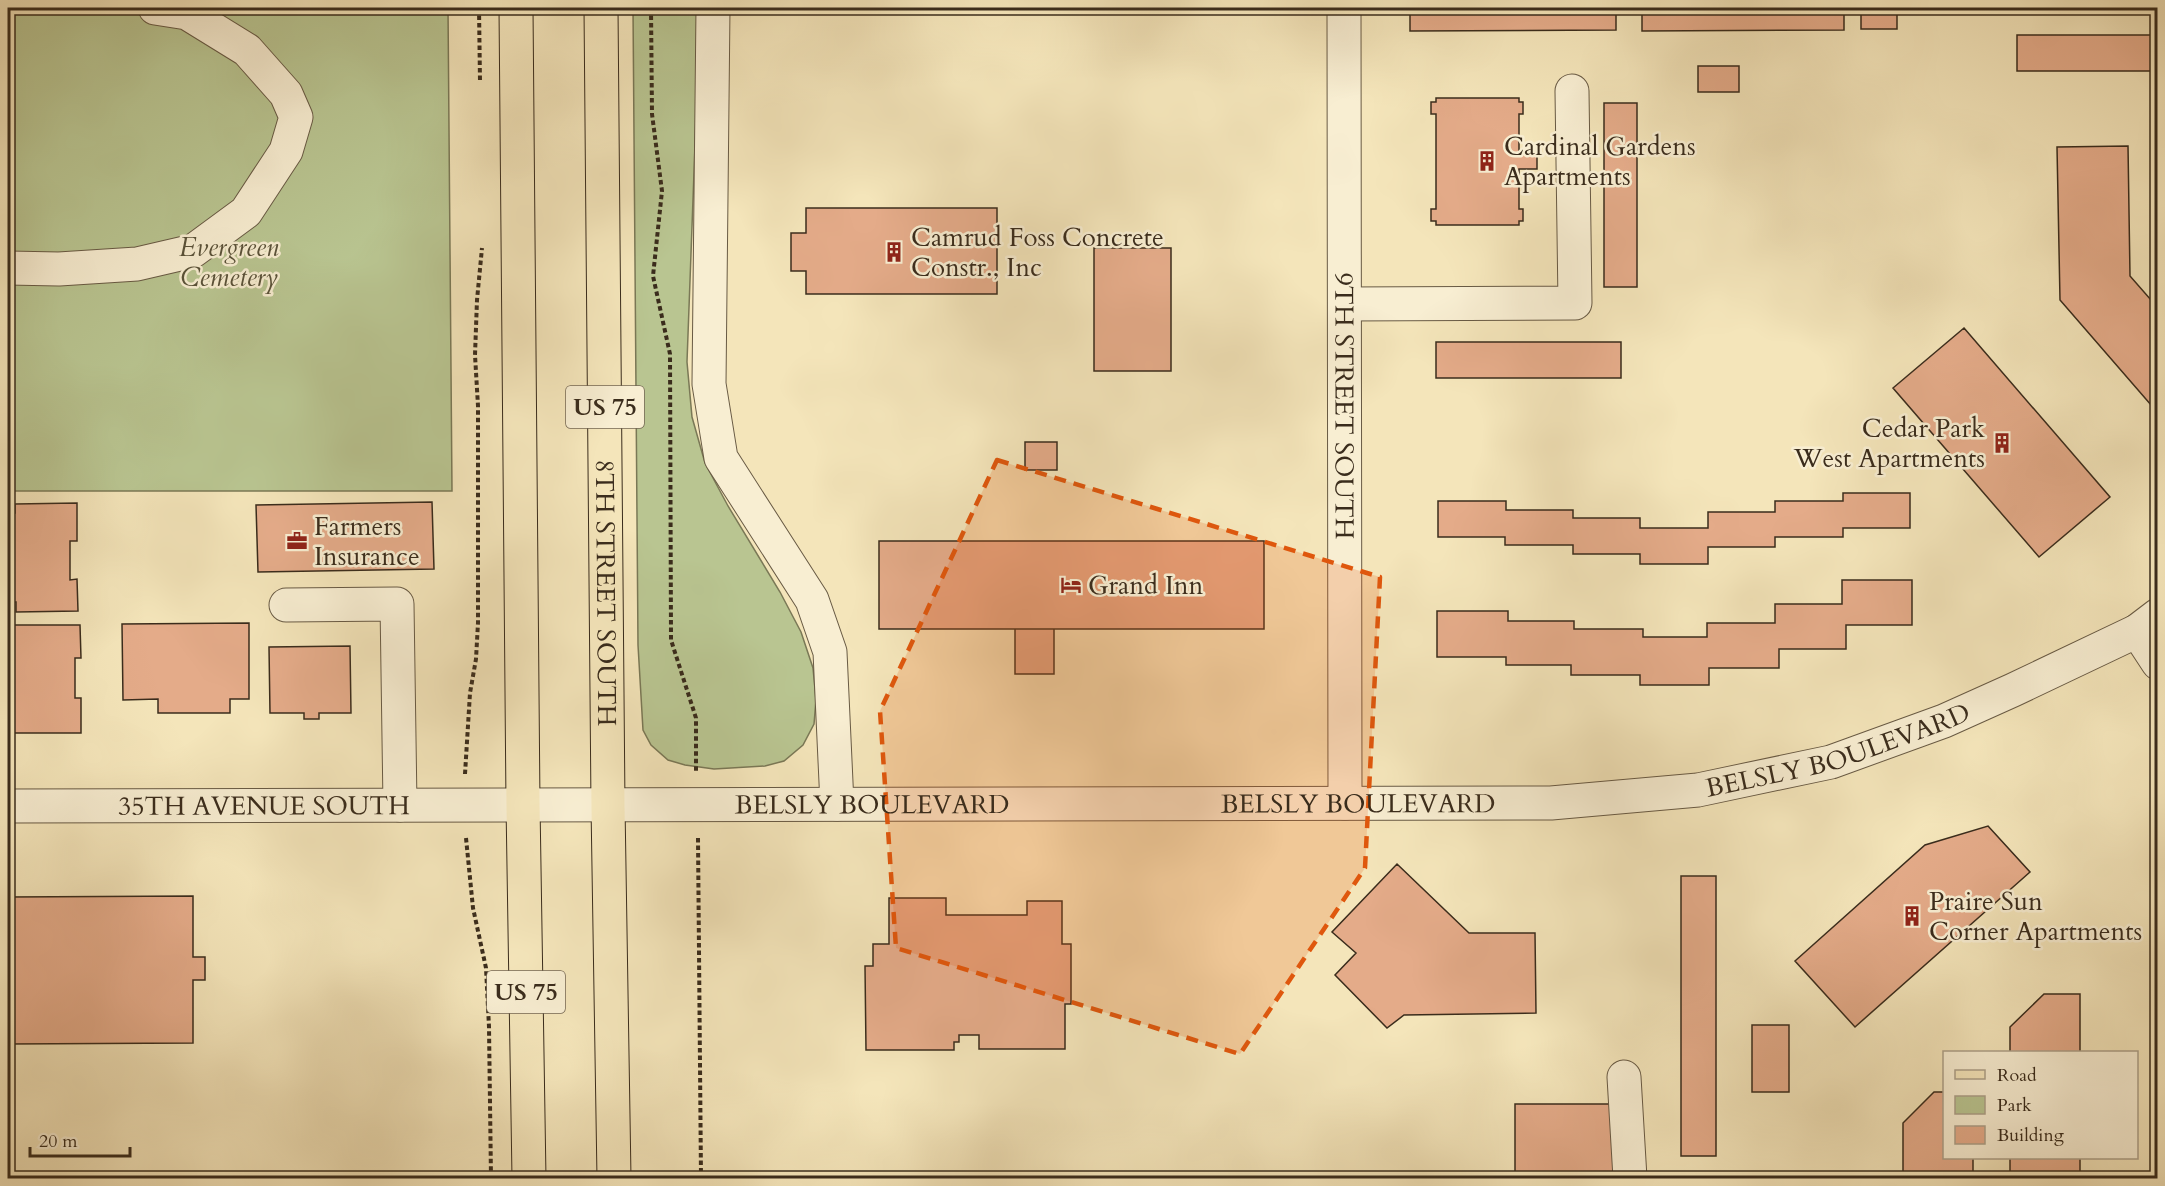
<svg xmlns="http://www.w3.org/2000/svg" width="2165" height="1186" font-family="Cardo,serif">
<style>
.green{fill:#b9c591;stroke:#7a7856;stroke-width:1.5}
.building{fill:#e4ab89;stroke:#3a2c1c;stroke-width:1.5}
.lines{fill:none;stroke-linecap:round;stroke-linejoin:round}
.minor-casing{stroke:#685a44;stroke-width:35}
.major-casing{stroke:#3a2c1c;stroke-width:35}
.path{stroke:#3a2c1c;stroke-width:4;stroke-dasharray:4.5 3;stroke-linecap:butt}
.minor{stroke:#f8eed2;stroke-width:33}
.major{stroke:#f4e5ba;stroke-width:33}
.marked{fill:#df570d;fill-opacity:0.2;stroke:#df570d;stroke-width:4.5;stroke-dasharray:12 8;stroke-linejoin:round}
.labels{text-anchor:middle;stroke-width:5;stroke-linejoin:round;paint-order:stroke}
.shield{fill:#f8eed2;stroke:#736653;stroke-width:1.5}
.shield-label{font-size:24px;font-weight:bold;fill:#3a2c1c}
.poi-label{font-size:26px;fill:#3a2c1c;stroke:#f8eed2;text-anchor:start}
.park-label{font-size:26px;font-style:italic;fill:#5a5239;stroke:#f8eed2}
.street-label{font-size:26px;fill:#3a2c1c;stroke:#f8eed2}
</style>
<rect width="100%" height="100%" fill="#f4e5ba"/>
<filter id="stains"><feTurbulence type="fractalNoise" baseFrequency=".00333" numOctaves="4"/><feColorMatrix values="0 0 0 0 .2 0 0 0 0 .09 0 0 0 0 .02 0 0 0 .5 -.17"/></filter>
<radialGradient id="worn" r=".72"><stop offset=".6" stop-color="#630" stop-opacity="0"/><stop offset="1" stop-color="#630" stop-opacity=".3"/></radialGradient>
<path class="green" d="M8,8H448L452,491H8Z
M633,8H697V91L687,362L692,417L705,463L728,506L780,592L801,632L813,668L816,700L814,724L803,745L784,761L765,766L714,769L685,765L668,760L651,745L643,730L638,645Z"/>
<path class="building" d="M1410,8H1616V30L1410,31Z
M1642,8H1844V30L1642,31Z
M1861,8H1897V29H1861Z
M2017,35H2158V71H2017Z
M1698,66H1739V92H1698Z
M1436,98H1519V102H1523V114H1519V152H1537V169H1519V209H1523V221H1519V225H1436V221H1431V209H1436V114H1431V102H1436Z
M1604,103H1637V287H1604Z
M2128,146L2130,276L2158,308V413L2060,300L2057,147Z
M806,208H997V294H806V271H791V233H806Z
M1094,248H1171V371H1094Z
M1964,328L2110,497L2039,557L1893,388Z
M1436,342H1621V378H1436Z
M1025,442H1057V470H1025Z
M1843,493H1910V528H1843V537H1775V547H1708V564H1640V554H1573V545H1505V537H1438V501H1506V510H1573V518H1640V528H1708V512H1775V501H1843Z
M432,502L434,569L258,572L256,505Z
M77,503V541H70V580L77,579L78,611L16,612V602H8V513H15V504Z
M879,541H1264V629H879Z
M1842,580H1912V625H1846V649H1779V668H1709V685H1640V675H1571V665H1506V657H1437V611H1508V621H1574V629H1643V637H1707V623H1775V604H1842Z
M249,623V699H230V713H158V699L123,700L122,624Z
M11,625H80L81,658H75V698H81V733H12V724H8V635H11Z
M1015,629H1054V674H1015Z
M350,646L351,713H319V719H304V713H270L269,647Z
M1988,826L2030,872L1855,1027L1795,961L1925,845Z
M1397,864L1469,933H1535L1536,1013L1404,1015L1387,1028L1335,975L1356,953L1332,932Z
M1681,876H1716V1156H1681Z
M193,896V957H205V980H193V1043L8,1044V897Z
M889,898H946V915H1027V901H1062V944H1071V1004H1065V1049H979V1035H959V1042H954V1050H866L865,966H873V944H889Z
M2044,994H2080V1052H2010V1027Z
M1752,1025H1789V1092H1752Z
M1934,1092H1944V1158H1973V1178H1903V1123Z
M1515,1104H1613V1178H1515Z
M2010,1158H2080V1178H2010Z"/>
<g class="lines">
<g class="minor-casing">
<g id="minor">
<path d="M713,8L709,384L721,458L812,600L830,652L837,804"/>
<path id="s1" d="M1344,8L1345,803"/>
<path d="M8,268L59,269L137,264L193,251L246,212L286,151L296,117L286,94L247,50L187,13L155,8"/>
<path d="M1345,304L1575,303L1572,91"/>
<path d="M286,605L397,604L400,805"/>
<path d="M2137,631L2158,663"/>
<path id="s2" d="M8,806L1551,803L1698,790L1831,762L1944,721L2013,690L2137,631L2158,615"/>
<path d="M1624,1077L1630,1178"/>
</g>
</g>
<g class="major-casing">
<g id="major">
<path d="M516,8L523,805L529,1178"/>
<path id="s3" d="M601,8L608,806L614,1178"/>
</g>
</g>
<path class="path" d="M479,8L480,82
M651,8L652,114L662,191L653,276L670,354L671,640L696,718V771
M465,774L470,693L476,659L478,623V406L475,355L477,300L482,248
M466,838L473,908L486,968L489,1027L491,1178
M698,838L701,1178"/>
<use href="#minor" class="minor"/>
<use href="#major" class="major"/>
</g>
<path class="marked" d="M997,460L1380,577L1365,868L1240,1054L896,948L880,711Z"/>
<defs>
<g id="building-bare" transform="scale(1.62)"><path d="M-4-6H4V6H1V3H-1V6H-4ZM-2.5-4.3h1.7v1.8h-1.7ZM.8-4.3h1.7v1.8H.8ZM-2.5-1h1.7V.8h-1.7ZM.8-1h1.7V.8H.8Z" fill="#8f2418" stroke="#f8eed2" stroke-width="2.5" paint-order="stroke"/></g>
<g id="office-bare" transform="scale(1.62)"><path d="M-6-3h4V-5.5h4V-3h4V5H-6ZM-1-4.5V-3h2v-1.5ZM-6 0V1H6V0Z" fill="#8f2418" stroke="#f8eed2" stroke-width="2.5" paint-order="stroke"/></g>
<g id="hotel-bare" transform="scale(1.62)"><path d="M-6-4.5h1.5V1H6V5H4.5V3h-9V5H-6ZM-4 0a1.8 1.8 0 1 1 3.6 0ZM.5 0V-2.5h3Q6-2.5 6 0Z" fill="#8f2418" stroke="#f8eed2" stroke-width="2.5" paint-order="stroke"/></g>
</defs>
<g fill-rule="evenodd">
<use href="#building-bare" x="1487" y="161"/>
<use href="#building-bare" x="894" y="252"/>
<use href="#building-bare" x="2002" y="443"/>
<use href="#office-bare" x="297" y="541"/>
<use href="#hotel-bare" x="1071" y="585"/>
<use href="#building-bare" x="1912" y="916"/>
</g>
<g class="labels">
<g class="shield">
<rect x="566" y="386" width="78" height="42" rx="4.5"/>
<rect x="487" y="971" width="78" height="42" rx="4.5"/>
</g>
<g class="shield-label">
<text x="605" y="415">US 75</text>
<text x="526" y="1000">US 75</text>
</g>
<g class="poi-label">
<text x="1504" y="155">Cardinal Gardens<tspan x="1504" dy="30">Apartments</tspan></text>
<text x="911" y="246">Camrud Foss Concrete<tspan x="911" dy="30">Constr., Inc</tspan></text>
<text x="1985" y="437" text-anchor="end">Cedar Park<tspan x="1985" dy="30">West Apartments</tspan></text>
<text x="314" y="535">Farmers<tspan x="314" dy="30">Insurance</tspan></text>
<text x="1088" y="594">Grand Inn</text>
<text x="1929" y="910">Praire Sun<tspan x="1929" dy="30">Corner Apartments</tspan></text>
</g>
<g class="park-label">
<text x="229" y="256">Evergreen<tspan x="229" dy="30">Cemetery</tspan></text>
</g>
<g class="street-label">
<text dy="9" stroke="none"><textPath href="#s1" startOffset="398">9TH STREET SOUTH</textPath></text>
<text dy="9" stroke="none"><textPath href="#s3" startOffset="585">8TH STREET SOUTH</textPath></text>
<text dy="9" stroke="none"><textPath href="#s2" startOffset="1836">BELSLY BOULEVARD</textPath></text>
<text dy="9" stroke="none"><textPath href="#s2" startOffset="1350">BELSLY BOULEVARD</textPath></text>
<text dy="9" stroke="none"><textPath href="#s2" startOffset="864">BELSLY BOULEVARD</textPath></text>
<text dy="9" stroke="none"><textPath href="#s2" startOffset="256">35TH AVENUE SOUTH</textPath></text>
</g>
</g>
<rect width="2165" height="1186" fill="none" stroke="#f4e5ba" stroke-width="30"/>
<rect x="9" y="9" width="2147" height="1168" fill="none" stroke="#3a2c1c" stroke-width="3"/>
<rect x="15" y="15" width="2135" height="1156" fill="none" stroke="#3a2c1c" stroke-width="1.5"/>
<rect x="1943" y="1051" width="195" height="108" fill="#f8eed2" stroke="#aca089" stroke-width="1.5"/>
<rect x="1955" y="1070" width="30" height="9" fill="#f4e5ba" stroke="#aca089" stroke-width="1.5"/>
<text x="1997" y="1081" font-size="18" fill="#3a2c1c">Road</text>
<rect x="1955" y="1096" width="30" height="18" fill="#b9c591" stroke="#aca089" stroke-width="1.5"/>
<text x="1997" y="1111" font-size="18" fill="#3a2c1c">Park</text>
<rect x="1955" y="1126" width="30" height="18" fill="#e4ab89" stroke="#aca089" stroke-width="1.5"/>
<text x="1997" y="1141" font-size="18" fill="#3a2c1c">Building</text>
<path d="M30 1147v9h100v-9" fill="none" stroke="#3a2c1c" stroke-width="3"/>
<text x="39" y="1147" font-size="18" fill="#3a2c1c" stroke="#f8eed2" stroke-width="4.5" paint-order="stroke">20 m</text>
<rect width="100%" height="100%" filter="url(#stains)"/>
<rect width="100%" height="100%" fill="url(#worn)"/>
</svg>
